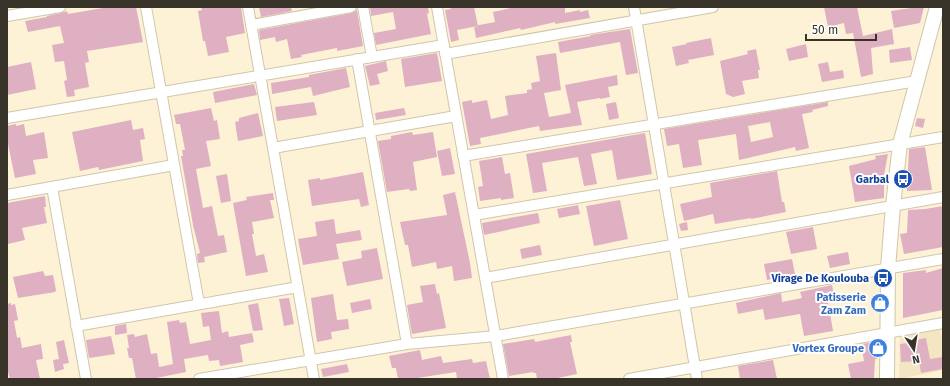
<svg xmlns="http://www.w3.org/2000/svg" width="950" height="386" font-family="'Fira Sans',sans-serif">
<rect width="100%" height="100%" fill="#fdf1d6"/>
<path fill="#f4e5c3" d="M940,329L943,347V370L899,379L900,336Z"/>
<path fill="#dfb0c2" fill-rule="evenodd" d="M109,7H136L143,42L87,51L89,62L85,63L89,87L74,90L75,96L67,97L64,81L67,80L64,61L55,62L52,45L64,43L60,26L28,32L25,21L47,17V16L61,13L67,11L68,14Z
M201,7H241L245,33L226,37L229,52L208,56L205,41H203L198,11L202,10Z
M259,7H291L292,11L261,17Z
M370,7H428L429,13L427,14L431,34L376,45L374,33L396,29L393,12L371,16Z
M450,7H474L478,26L457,30L459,40L451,42L445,10L451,9Z
M515,7H565V13L580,10V12L588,10L590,18L555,24V22L521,30L520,28L476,38L474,26L495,22L493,12Z
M824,7H857L863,36L892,29L894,44L871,48L873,74L861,77L853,33L846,34L844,23L828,27Z
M918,7H924L920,23L894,28L891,11Z
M357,10L363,46L337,51V48L301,55L302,57L291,59L287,39L276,42L275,37L260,40L259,30L352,13Z
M630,29L638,73L626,75L620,42L560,53L558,42L591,36L590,35Z
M711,38L714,55L688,60L689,63L676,66L672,47L687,44L686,43Z
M806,44L808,57L789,61L786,49Z
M910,47L912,60L890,63L889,50Z
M756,49L760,70H758L759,78L742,81L745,94L733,97L726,94L720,61L748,54L747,51Z
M437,53L442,81L405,87L401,59Z
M556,53L561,90L544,93L549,117L571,113L565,85L617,75L618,85L608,87L610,97L600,99V98L577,102L582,125L540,131L539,126L480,138L481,144L470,146L462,102L472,100V103L487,100L491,119L508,115L505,96L527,93V90L532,89L531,83L540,81L536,56Z
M386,61L388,71L377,74L380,84L370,86L365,66Z
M31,62L36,89L7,95V67Z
M828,62L830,72L843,70L844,78L822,82L818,64Z
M346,68L350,87L313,96L311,87L272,94L271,83L309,77V75Z
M254,84L257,95L215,103L213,92Z
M314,102L317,115L277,121L275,107Z
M616,102L619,118L609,120L606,104Z
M828,102V106L812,110L813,112L802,114L809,148L796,151L795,147L739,160L736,134L699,140H698L702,165L683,168L679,144L667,146L664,129ZM770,122L773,137L751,142L748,126Z
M211,108L214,121L217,120L220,139L206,141L211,166L196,169L203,208L212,206L218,236L224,235L227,252L204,257L205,262L198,263L197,254L200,253L193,225L181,156H183L182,150H185L180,124H176L174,115Z
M404,108L406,115L376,120L375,113Z
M258,113L263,136L238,141L235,122L239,121V118Z
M917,118L925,119L923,128L915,126Z
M131,120L133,130L143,128L145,139L140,140L143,161L99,170L98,167L80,171L72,132Z
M16,124V126L24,124L26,136L44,132L48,158L33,160L36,174L15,178L7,139V126Z
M412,132L413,135L433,132L437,157L413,162L417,190L410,191L409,189L387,192L378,141L391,139V136Z
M645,133L652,174L617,180L612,150L591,154L597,184L584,186L578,157L542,163L547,191L533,193L526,154Z
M925,147L932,190L907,191L909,149Z
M450,148L455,174L442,176L437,151Z
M888,154L884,175V198L855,202L849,166L876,159L875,156Z
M502,157L505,174L510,173L514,198L501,200V198L480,201L478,187L483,186L479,161Z
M777,171L782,202H784L786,212L751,219V218L715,224L713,214L684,221L680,204L712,197L710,183Z
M363,172L369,205L361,207L359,199L312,206L308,180L320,178V180Z
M227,174L231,201L221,203L216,176Z
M455,192L470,263L472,278L454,281L452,266L437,269L436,262L412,267L408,245H405L400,222L447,215L443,195Z
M273,193L274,200H270L274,218L252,222L254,234H252L256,256L264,254L268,272L246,276L233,203L247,200L246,197Z
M45,196L46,207H44L47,223L22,228L25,240L8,244L7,237V234H8L7,203Z
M620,200L628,239L594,246L586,206Z
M578,205L580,214L559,218L557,209Z
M943,206V247L904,254L900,234L907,233L908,210L925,209Z
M538,213L540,223L484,235L482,223Z
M334,219L336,234L360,230L362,240L336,244L339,259L303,265L298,239L317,236L315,222Z
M687,222L688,230L681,231L679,224Z
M813,227L817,249L791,254L786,232Z
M540,245L542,255L522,259L520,249Z
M377,248L383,279L347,286L342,262L362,258L361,251Z
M848,252L850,264L830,268L827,256Z
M792,259L795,274L767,280L764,264Z
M943,268V310L903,318V273L926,270V273Z
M43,271L45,276L53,275L56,290L55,292L18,298L13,277Z
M435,284L437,294L439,293L446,328L412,334L407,305L423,302L420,286Z
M832,285L835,300L828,302L833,331L804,336L800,314L765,320L763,309L738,314L736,303L781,293L782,302L802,298L800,292Z
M333,294L337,320L348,319L349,329L331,332L332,339L317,342L311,298Z
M289,298L294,324L284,326L279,299Z
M370,299L372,309L352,313L350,303Z
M11,303V305L15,304L18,320L14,321L17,338L20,337L22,348L41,344L43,359L36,360L40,379H10L8,372H7V304Z
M258,303L263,330L253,331L248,305Z
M219,311L222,333L228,331L229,337L252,333L254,342L240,345L243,362L220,366L219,360L209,361L208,355L184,359L186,372L151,379H136L132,358H129L127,348H129L127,335L134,334L135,337L147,334L151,354L157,353L159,367L173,364L167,322L179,320L180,323L186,322L190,344L211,340L209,326L203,327L201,313Z
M126,324L127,333L115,335V326Z
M571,335L572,342H570L577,374L553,379H537L536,373H533V372L509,376L503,344L534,339L535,342Z
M111,336L115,354L89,358L86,340Z
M926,338L930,359L943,357V369L921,373L919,361L901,362L900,344L915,342V340Z
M64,340L69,363L63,364L64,369L55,372L53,360L59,359L56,342Z
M876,342L877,359H875L874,379H851L848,364L864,361L861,344Z
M420,350L422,360L441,356L443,363L472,359L473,363L486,361L490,379H457L456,372L411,379H398L396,368H392L389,356Z
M773,360L777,379H740L738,366Z
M347,364L349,372L323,377L321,369Z"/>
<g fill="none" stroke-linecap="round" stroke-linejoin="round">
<defs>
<path id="street" d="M146,7L199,304
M248,7L314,379
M363,7L372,57
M437,7L503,379
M634,7L697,379
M7,16L60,7
M251,25L351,7
M445,54L713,7
M357,59L407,344
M7,118L444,45
M273,148L456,116
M463,156L917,81
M52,187L86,379
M7,195L174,165
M474,215L943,137
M485,278L943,197
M76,326L298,287
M199,379L407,344L496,336L943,259
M629,379L943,323"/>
<path id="secondary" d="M887,379L888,268L893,206L900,144L937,7"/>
</defs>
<use href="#street" stroke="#d1c6ac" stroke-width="12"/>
<use href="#secondary" stroke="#d1c6ac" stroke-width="16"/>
<use href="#street" stroke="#fff" stroke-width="10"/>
<use href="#secondary" stroke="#fff" stroke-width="14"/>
</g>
<defs>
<symbol id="bus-disc" viewBox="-11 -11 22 22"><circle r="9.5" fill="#1a4fb4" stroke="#fff"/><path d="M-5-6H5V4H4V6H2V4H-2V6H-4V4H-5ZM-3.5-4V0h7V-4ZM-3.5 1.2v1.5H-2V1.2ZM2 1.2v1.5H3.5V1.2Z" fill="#fff"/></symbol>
<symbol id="shop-disc" viewBox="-11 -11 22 22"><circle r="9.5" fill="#3f7fe0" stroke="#fff"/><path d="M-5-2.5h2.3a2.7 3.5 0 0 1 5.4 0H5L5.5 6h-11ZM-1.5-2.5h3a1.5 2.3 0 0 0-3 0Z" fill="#fff"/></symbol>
</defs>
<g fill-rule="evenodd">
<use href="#bus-disc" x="892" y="168" width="22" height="22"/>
<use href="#bus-disc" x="872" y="267" width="22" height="22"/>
<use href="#shop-disc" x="869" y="292" width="22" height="22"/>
<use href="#shop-disc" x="867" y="337" width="22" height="22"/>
</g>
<g text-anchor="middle" stroke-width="4" stroke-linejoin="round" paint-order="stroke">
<g font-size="11" font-weight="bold" fill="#164399" stroke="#fff" text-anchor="end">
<text x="889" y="183">Garbal</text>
<text x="869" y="282">Virage De Koulouba</text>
</g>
<g font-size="11" font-weight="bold" fill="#366cbe" stroke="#fff" text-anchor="end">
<text x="866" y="301">Patisserie<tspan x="866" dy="13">Zam Zam</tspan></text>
<text x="864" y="352">Vortex Groupe</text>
</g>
</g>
<rect width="950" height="386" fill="none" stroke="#373328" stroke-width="16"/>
<g transform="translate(914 350) rotate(168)" stroke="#ffffff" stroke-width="3" paint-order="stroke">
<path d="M0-3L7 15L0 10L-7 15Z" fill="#373328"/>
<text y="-6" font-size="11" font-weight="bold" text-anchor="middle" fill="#373328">N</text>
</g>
<path d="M806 34v6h70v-6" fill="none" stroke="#373328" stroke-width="2"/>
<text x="812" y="34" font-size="12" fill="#373328" stroke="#ffffff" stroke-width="3" paint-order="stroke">50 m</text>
</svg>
